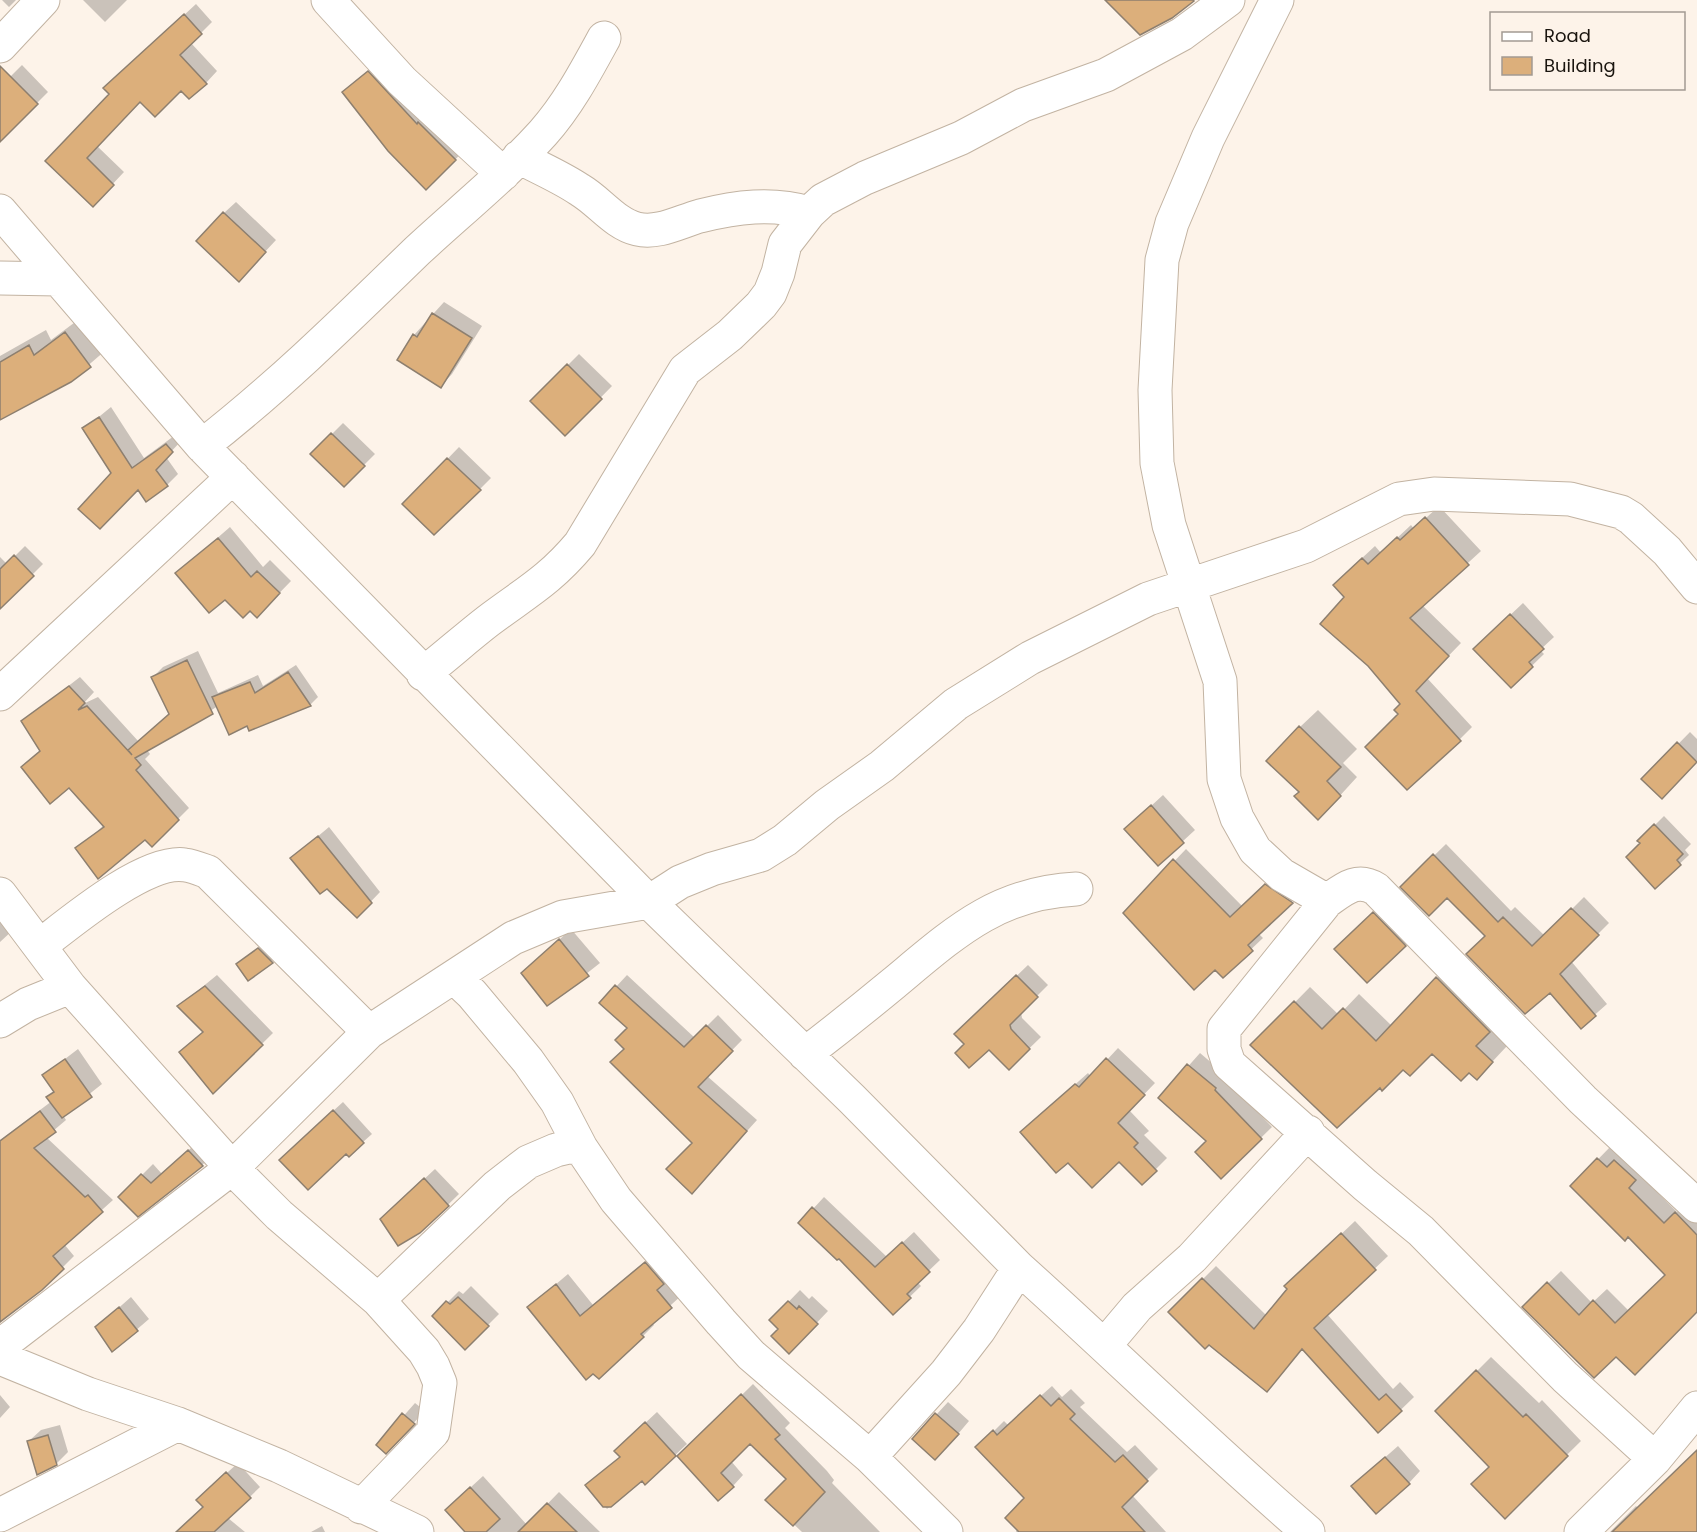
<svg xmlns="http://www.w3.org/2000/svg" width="1697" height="1532" font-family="Poppins,sans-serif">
<rect width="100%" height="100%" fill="#fdf3e9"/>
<path fill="#0003" d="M2,0H16L9,7Z
M83,0H127L105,22Z
M196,4L212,22L191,43L217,71L206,83L140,100L97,146L124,172L93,205L47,161L111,94L117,77Z
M380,61L467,148L426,188L356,81Z
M22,65L48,92L9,131L0,123V87Z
M236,202L276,240L250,268L224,213Z
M444,302L482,326L452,374L441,386L414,335Z
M82,317L106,350L70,381L0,418V356L46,330L51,340Z
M579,354L612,386L565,434L532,401Z
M111,407L144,458L178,433L183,439L166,457L178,474L167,485L138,488L113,473L84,429Z
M343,423L375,454L344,485L312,454Z
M459,447L491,478L480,489L404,504Z
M1439,506L1481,551L1422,605L1461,643L1427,678L1472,727L1460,739L1400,714L1402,704L1346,597L1347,572L1375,546L1381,553L1411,525L1414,529Z
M230,527L263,567L270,560L291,581L257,616L250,609L177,573Z
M25,546L43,564L0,607V557L7,564Z
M1523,603L1554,637L1540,650L1544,654L1511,686L1487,637Z
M198,651L218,693L258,675L263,686L296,665L318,697L310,705L248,724L218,706L147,750L150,754L145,759L189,808L152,845L145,838L83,844L104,825L69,786L23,767L41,750L22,722L80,677L94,692L83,704L98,697L139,742L170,714L153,677L163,667Z
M1318,710L1357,749L1343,763L1357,777L1336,800L1301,792L1300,727Z
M1690,732L1697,739V760L1662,797L1644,779Z
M1163,795L1195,830L1158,864L1138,818Z
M1664,816L1691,844L1685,850L1689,855L1655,887L1639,841Z
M329,827L380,892L357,916L292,858Z
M1446,844L1511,911L1515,907L1545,936L1584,897L1609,923L1571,961L1607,1004L1581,1027L1550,991L1487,936L1447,896L1402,887Z
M1186,849L1242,906L1277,874L1303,891L1258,933L1263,938L1223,976L1215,968L1125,913Z
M1385,902L1416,934L1405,945L1347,938Z
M0,914L13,930L0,942Z
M571,929L600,963L548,1004L535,962Z
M270,938L283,951L248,979L238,964Z
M1452,962L1504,1015L1491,1030L1507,1046L1492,1062L1469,1071L1432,1052L1403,1068L1337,1126L1253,1045L1310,987L1339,1015L1359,994L1392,1026Z
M1028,965L1048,985L1021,1012L1022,1018L1041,1037L1009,1068L989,1048L966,1044L956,1034Z
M217,975L273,1033L213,1092L181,1052L204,1031L179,1006Z
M627,975L695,1038L718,1015L742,1040L707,1076L757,1120L702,1181L695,1143L626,1049L629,1028L601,1003Z
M1118,1048L1155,1083L1129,1110L1149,1131L1144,1135L1167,1158L1142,1183L1119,1160L1034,1121L1088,1073L1091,1077Z
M78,1049L102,1084L63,1115L66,1120L46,1137L113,1200L64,1244L74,1256L41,1289L0,1321V1140L52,1101L48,1097L55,1091L44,1075Z
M1200,1053L1227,1076L1225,1078L1272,1127L1221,1177L1208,1141L1160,1098Z
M343,1102L372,1134L363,1142L346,1152L289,1151Z
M200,1140L213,1155L202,1165L120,1197L153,1164L162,1174Z
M1611,1146L1677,1212L1689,1200L1697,1209V1310L1635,1373L1616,1354L1524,1307L1561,1271L1592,1303L1607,1289L1629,1311L1667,1275L1628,1235L1572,1186Z
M435,1169L459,1194L420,1232L392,1209Z
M824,1197L887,1257L914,1232L940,1260L917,1282L921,1286L893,1313L839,1256L800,1223Z
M1355,1221L1388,1256L1327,1314L1393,1389L1400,1382L1414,1397L1379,1431L1303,1348L1267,1390L1170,1312L1216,1266L1267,1316L1299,1274Z
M657,1252L682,1295L652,1322L654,1325L643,1336L529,1307L568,1274L593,1305Z
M471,1286L499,1314L465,1348L434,1316L459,1291L463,1294Z
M800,1290L809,1299L812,1296L828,1311L789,1352L780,1329L771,1320Z
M131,1297L149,1319L113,1350L97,1327Z
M1491,1357L1539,1403L1542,1400L1581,1441L1505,1516L1491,1467L1437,1411Z
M753,1384L790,1423L785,1428L827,1471L834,1480L832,1483L880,1532H802L768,1500L788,1479L751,1442L731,1461L743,1475L733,1486L680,1456Z
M1052,1386L1062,1397L1071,1389L1085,1403L1080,1407L1127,1452L1135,1445L1158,1469L1132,1495L1166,1532H1016L1026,1498L978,1447L1004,1421L1008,1425Z
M0,1395L10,1407L0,1418Z
M948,1402L969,1421L947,1447L914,1439Z
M415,1403L425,1411L386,1452L378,1445Z
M657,1412L687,1444L646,1482L642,1479L607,1509L587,1485L621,1456L628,1439Z
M60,1425L68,1452L56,1464L29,1441L41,1430Z
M1398,1446L1420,1471L1409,1483L1365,1475Z
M1697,1452V1532H1610L1636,1506L1638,1508Z
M238,1463L260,1487L228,1518L245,1532H177L205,1507L209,1489Z
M483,1476L527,1525L559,1492L600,1532H467L458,1499Z
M322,1526L325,1532H311Z"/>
<path fill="#dcaf7b" stroke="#8d7f6f" stroke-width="1.5" d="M1105,0H1193L1194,1L1172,18L1140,35Z
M184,14L202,34L180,55L207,84L189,99L181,91L155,117L140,102L87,158L114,185L93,207L45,161L109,94L103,88Z
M0,66L38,104L0,142Z
M368,71L417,124L418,122L456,160L426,190L388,151L342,92Z
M223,212L266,252L239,282L196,241Z
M432,313L472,338L441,388L397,360L413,334L417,337Z
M65,332L91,367L71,382L0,420V362L29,345L34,355Z
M567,364L602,399L565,436L530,401Z
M99,417L132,468L166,444L173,452L156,470L168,486L146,502L138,490L100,529L78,509L111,473L82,428Z
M331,433L365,466L344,487L310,454Z
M447,458L481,490L434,535L402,504Z
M1425,517L1469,565L1410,618L1449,656L1416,691L1461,741L1407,790L1365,747L1398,714L1394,710L1400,704L1368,666L1320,624L1344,597L1333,585L1362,558L1368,564L1397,537L1400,540Z
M218,538L251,577L257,571L280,593L257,618L250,611L243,618L225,600L209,613L175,573Z
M14,555L34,576L0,609V569Z
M1510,614L1544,649L1529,662L1533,667L1511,688L1473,649Z
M187,660L213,714L135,758L141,765L136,770L179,820L152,847L145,840L98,879L75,848L104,827L69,788L50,804L21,767L40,751L21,721L69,686L85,703L78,710L87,706L132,755L128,750L169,714L151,677Z
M288,672L311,706L249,731L247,726L229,735L212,697L250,682L255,693Z
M1299,726L1341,767L1327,781L1341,796L1318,820L1294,796L1299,792L1266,761Z
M1677,742L1697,762L1662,799L1641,779Z
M1151,805L1184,843L1158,866L1124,829Z
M1654,824L1683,854L1677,860L1681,865L1655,889L1626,857L1640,843L1637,841Z
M318,836L372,903L357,918L327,889L320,894L290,858Z
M1433,854L1498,922L1503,917L1532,946L1571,908L1599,935L1560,974L1596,1016L1581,1029L1550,993L1525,1014L1466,954L1485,936L1447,898L1429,916L1400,887Z
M1173,859L1230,917L1265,884L1293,903L1248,945L1253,951L1223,978L1215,970L1194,990L1123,913Z
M1373,912L1406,946L1367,983L1334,949Z
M559,939L589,976L547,1006L521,973Z
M258,948L273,963L248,981L236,964Z
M1016,975L1038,997L1010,1025L1011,1029L1030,1049L1009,1070L989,1050L969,1068L955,1053L964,1044L954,1034Z
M1436,977L1490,1032L1476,1046L1493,1062L1477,1080L1469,1073L1461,1081L1432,1054L1410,1076L1403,1070L1382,1091L1380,1088L1337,1128L1250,1045L1294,1001L1322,1029L1343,1008L1376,1041Z
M615,985L684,1047L706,1025L733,1051L698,1087L747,1131L692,1194L666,1169L692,1143L610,1062L624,1049L615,1040L627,1028L599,1003Z
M205,986L263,1045L213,1094L179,1052L203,1032L177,1006Z
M1106,1058L1145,1095L1118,1123L1138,1143L1134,1147L1157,1171L1142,1185L1119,1162L1092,1188L1068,1163L1056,1173L1020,1132L1075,1084L1079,1087Z
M65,1059L92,1097L62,1118L46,1097L54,1092L42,1075Z
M1187,1064L1216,1088L1215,1090L1262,1139L1221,1179L1195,1152L1206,1141L1158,1098Z
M333,1110L364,1143L349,1157L346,1154L308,1190L279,1160Z
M40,1111L56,1132L34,1148L85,1197L88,1195L103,1212L53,1256L64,1269L42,1290L0,1322V1141Z
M188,1150L203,1166L138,1217L118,1197L141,1174L151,1183Z
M1597,1158L1607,1167L1614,1160L1636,1180L1629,1188L1664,1223L1675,1212L1697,1235V1312L1635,1375L1616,1357L1594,1378L1522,1307L1547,1282L1579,1315L1593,1300L1615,1323L1665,1275L1628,1237L1625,1241L1570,1186Z
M424,1178L449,1206L420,1233L398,1246L380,1219Z
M812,1207L875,1267L902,1242L930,1272L907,1294L911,1298L893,1315L839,1259L837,1260L798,1223Z
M1341,1233L1376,1270L1314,1328L1379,1400L1386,1394L1402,1411L1378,1433L1302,1349L1267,1392L1209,1345L1205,1349L1168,1312L1202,1278L1254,1329L1287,1289L1284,1286Z
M645,1262L664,1284L657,1290L672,1308L641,1334L644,1337L599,1379L593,1374L586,1380L527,1307L556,1284L580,1316Z
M458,1297L489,1326L465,1350L432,1316L446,1301L450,1304Z
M788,1301L797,1309L799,1306L818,1324L789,1354L771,1336L778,1329L769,1320Z
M119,1307L138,1331L112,1352L95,1327Z
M1476,1370L1523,1417L1526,1414L1568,1456L1505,1519L1471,1484L1489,1467L1435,1411Z
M741,1394L780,1435L775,1439L825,1492L793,1526L765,1500L786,1479L750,1444L721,1473L734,1487L718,1501L677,1456Z
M1040,1395L1051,1406L1059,1398L1075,1414L1070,1419L1115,1462L1123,1455L1148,1481L1122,1507L1145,1532H1019L1005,1518L1024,1498L975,1447L993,1430L997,1435Z
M402,1413L415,1424L386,1454L376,1445Z
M935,1413L959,1434L935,1460L912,1439Z
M645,1422L676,1456L645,1485L642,1481L611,1507H603L585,1485L620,1457L614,1451Z
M48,1435L57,1465L37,1475L27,1441Z
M1697,1450V1532H1612Z
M1385,1457L1410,1484L1376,1514L1351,1486Z
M226,1472L251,1498L214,1532H176L203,1507L196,1500Z
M470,1487L500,1519L486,1532H465L445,1510Z
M547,1503L577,1532H518Z"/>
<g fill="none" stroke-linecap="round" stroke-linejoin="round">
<defs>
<path id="minor" d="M328,0L402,81L503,174
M1277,0L1208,138L1172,223L1162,260L1155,390L1157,463L1169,525L1220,681L1224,779L1237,818L1255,850L1282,875L1327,901C1344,889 1357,877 1376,889L1583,1100L1697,1206
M0,46L43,0
M519,157C539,168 561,177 580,190C599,201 615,224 637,229C658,234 679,222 700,216C736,207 772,202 809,213
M0,211L202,446L649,902L852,1099L1019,1268C1116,1355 1209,1447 1308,1532
M0,278L58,279
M202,446C279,386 347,319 417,251C459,212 504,176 543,133C568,105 586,71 604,38
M423,674C445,657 466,638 488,621C525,593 549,581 580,544L685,370L730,335L761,305L770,293L778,273L785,244L809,213L823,200L865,178L961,138L1023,105L1106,75L1182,34L1228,0
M0,694L233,477
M0,894L70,987L232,1168L279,1215L378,1300L424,1351L433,1366L440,1383L433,1432L361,1507
M1327,901L1224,1029V1049L1229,1064L1365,1185L1421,1231L1565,1377L1655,1459
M41,945C72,921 146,859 185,865C193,866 200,869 208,872L369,1032
M454,977L472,994L528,1061L557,1102L581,1148L616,1200L721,1322L751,1355L870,1457L946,1532
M0,1021L28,1004L70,987
M805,1054C835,1031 865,1007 894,983C953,934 996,893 1076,889
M378,1300L497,1186L528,1162L556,1150L569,1147L581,1148
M1105,1345L1137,1307L1192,1258L1308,1132
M0,1346L232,1168L369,1032L513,938L563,917L649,902L680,882L712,869L761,855L785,840L827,805L882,766L956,704L1030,658L1148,599L1306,546L1399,499L1434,494L1570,499L1621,512L1631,518L1667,551L1697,587
M0,1358L88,1394L178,1424L279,1466L417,1532
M870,1457L946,1373L979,1330L1019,1268
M0,1515L178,1424
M1581,1532L1655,1459L1697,1408"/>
</defs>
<use href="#minor" stroke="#c2b3a2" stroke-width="35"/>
<use href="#minor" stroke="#fff" stroke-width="33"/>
</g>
<rect x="1490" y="12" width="195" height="78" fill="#fdf3e9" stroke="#a29a92" stroke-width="1.5"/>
<rect x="1502" y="32" width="30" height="9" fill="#ffffff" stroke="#a29a92" stroke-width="1.5"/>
<text x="1544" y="42" font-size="18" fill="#1a150f">Road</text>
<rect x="1502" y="57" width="30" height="18" fill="#dcaf7b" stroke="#a29a92" stroke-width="1.5"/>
<text x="1544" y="72" font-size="18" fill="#1a150f">Building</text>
</svg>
